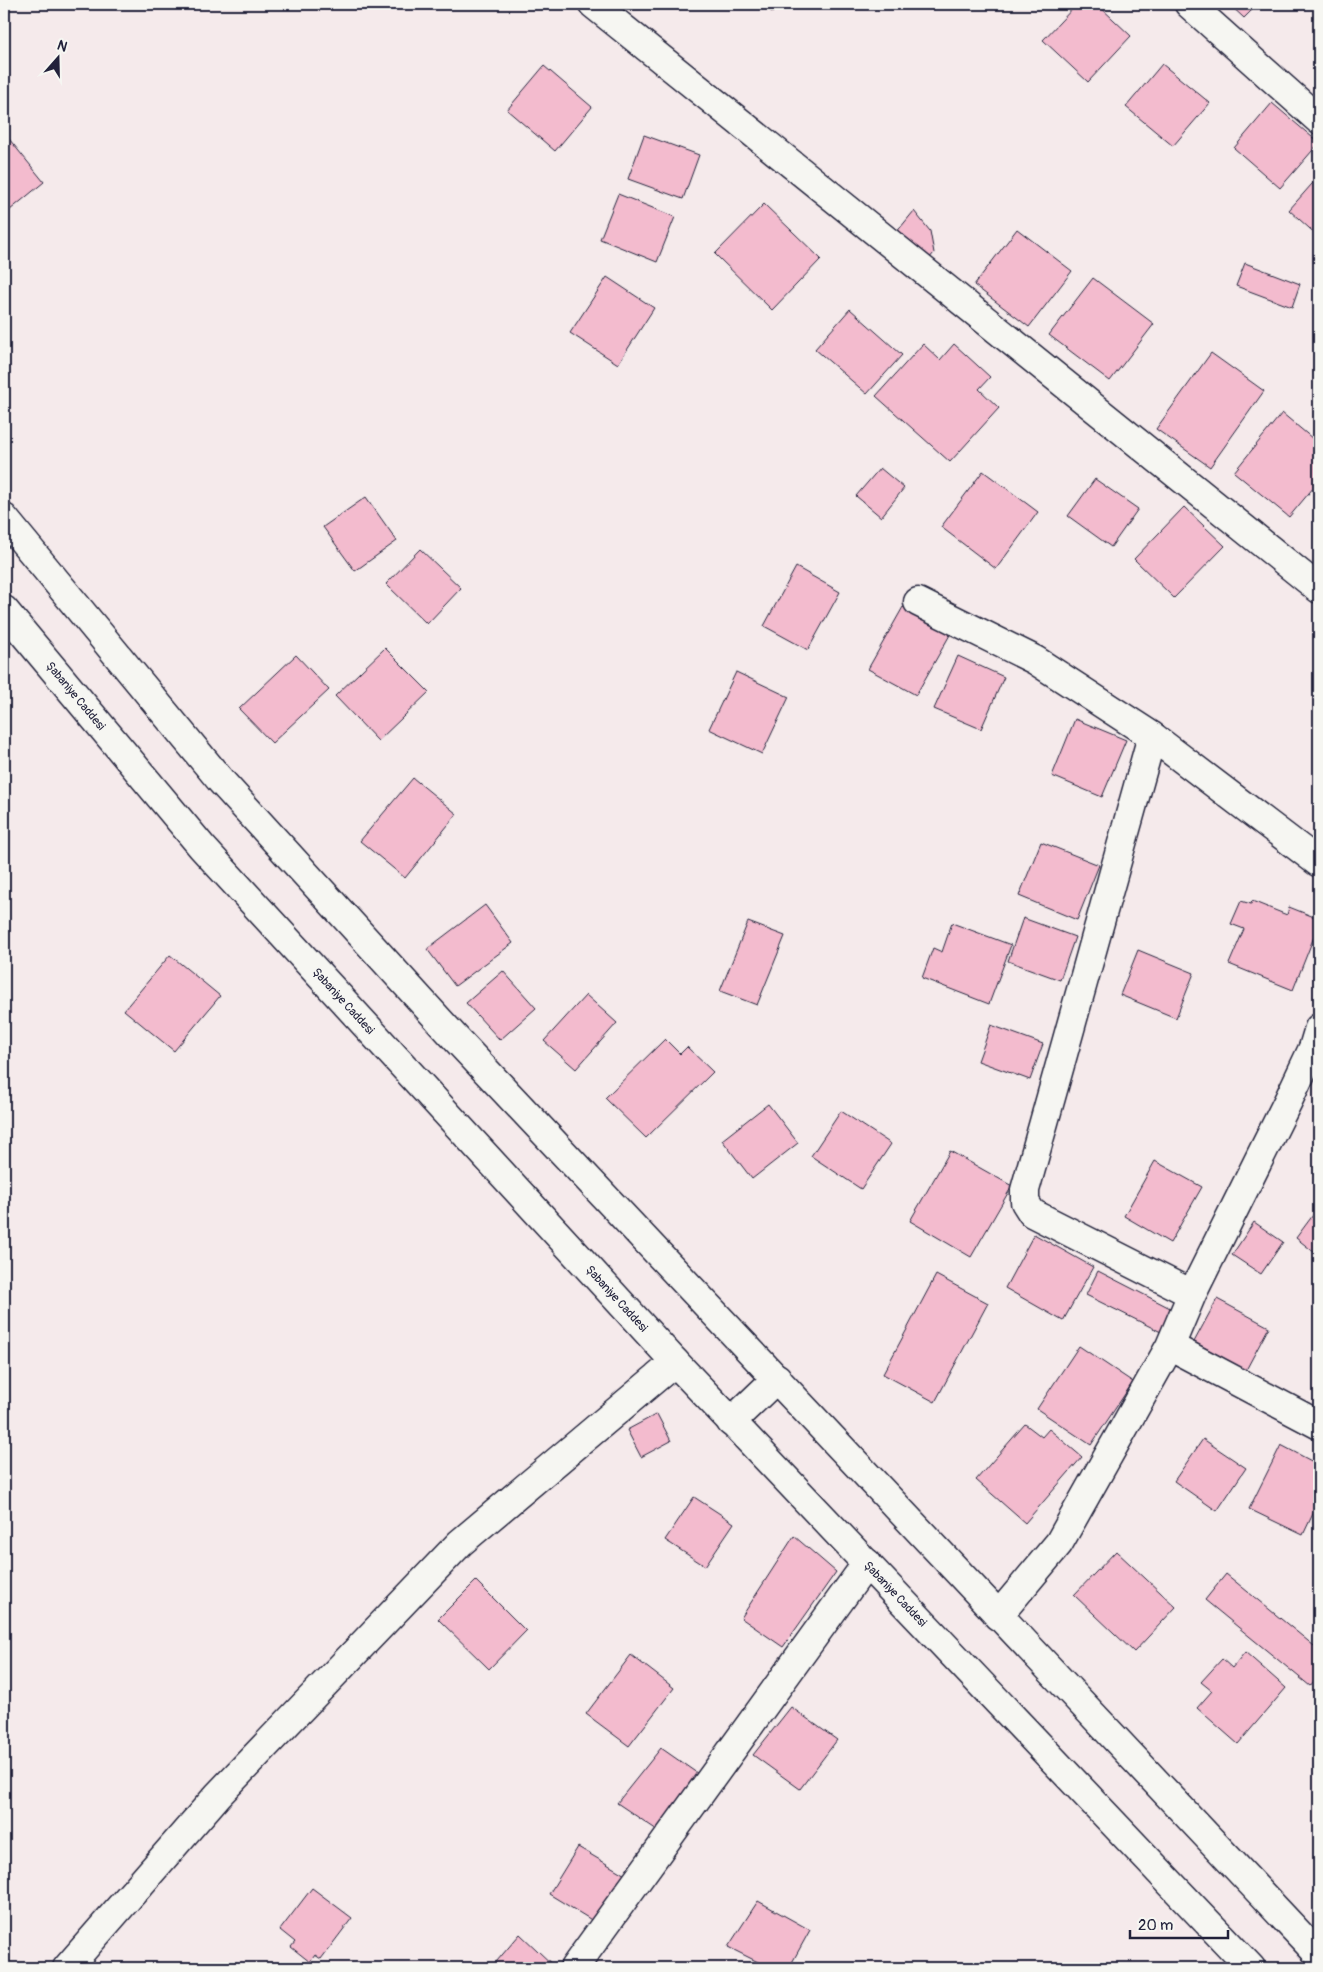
<svg xmlns="http://www.w3.org/2000/svg" width="1323" height="1972" font-family="Pangolin,sans-serif">
<rect width="100%" height="100%" fill="#f5eaeb"/>
<filter id="ink" filterUnits="userSpaceOnUse"><feTurbulence type="fractalNoise" baseFrequency=".02" numOctaves="2"/><feDisplacementMap in="SourceGraphic" scale="10" xChannelSelector="R" yChannelSelector="G"/><feConvolveMatrix kernelMatrix="1 2 1 2 8 2 1 2 1" color-interpolation-filters="sRGB"/></filter>
<g filter="url(#ink)">
<path fill="#f3bbce" stroke="#22223b" d="M763,4H781L773,13Z
M1077,4H1097L1131,36L1088,82L1043,40Z
M1229,4H1258L1244,18Z
M1162,64L1210,103L1173,146L1126,107Z
M544,66L592,107L555,151L507,110Z
M1272,103L1319,143L1280,188L1234,148Z
M5,134L44,182L4,215V135Z
M644,135L699,155L683,199L628,179Z
M1319,176V237L1289,210Z
M618,194L675,217L657,262L600,239Z
M764,204L821,259L772,310L715,254Z
M914,211L930,231L934,253L916,274L886,245Z
M1017,229L1072,271L1029,327L974,285Z
M1245,263L1300,284L1292,307L1236,286Z
M607,277L654,308L618,364L570,333Z
M1093,278L1154,324L1110,381L1049,335Z
M850,309L902,355L867,394L815,349Z
M923,344L940,360L954,344L990,377L979,389L999,408L950,462L876,396Z
M1211,353L1264,391L1210,467L1156,429Z
M1282,413L1319,444V481L1289,517L1234,472Z
M880,468L904,488L881,517L856,496Z
M983,471L1038,512L996,569L941,527Z
M1095,479L1138,509L1111,547L1068,516Z
M366,497L397,541L355,571L323,527Z
M1184,507L1225,546L1174,598L1134,559Z
M420,549L461,588L427,624L386,584Z
M796,567L840,592L808,650L764,626Z
M903,607L951,633L916,695L868,669Z
M385,648L429,692L378,741L335,696Z
M296,655L329,690L272,743L239,709Z
M958,656L1004,677L981,729L934,709Z
M736,672L789,697L762,754L709,729Z
M1075,719L1126,740L1102,797L1052,776Z
M413,778L457,814L405,878L360,841Z
M1041,842L1099,865L1077,920L1019,896Z
M1241,901L1251,904L1252,901L1287,915L1289,907L1319,919V924L1293,990L1229,964L1244,929L1231,924Z
M485,905L513,943L455,986L427,949Z
M1023,918L1075,937L1060,980L1008,961Z
M748,922L785,936L757,1005L720,991Z
M952,923L1011,945L989,1004L922,978L933,948L942,952Z
M1138,950L1194,973L1176,1018L1120,995Z
M170,955L220,996L174,1051L124,1010Z
M503,971L536,1008L500,1040L466,1003Z
M586,995L617,1023L576,1069L544,1041Z
M991,1025L1043,1044L1030,1080L978,1061Z
M665,1039L680,1054L687,1047L713,1072L646,1138L605,1098Z
M768,1104L798,1143L752,1179L722,1140Z
M841,1111L891,1144L861,1189L811,1156Z
M950,1151L1012,1186L971,1257L910,1221Z
M1155,1161L1202,1187L1170,1243L1124,1216Z
M1319,1207V1256L1296,1238Z
M1254,1222L1283,1242L1261,1274L1232,1255Z
M1034,1234L1093,1267L1063,1321L1005,1288Z
M1098,1271L1172,1309L1161,1332L1086,1295Z
M936,1275L988,1303L935,1402L883,1374Z
M1217,1299L1269,1327L1246,1370L1194,1342Z
M1079,1346L1133,1382L1091,1445L1037,1409Z
M657,1414L671,1441L641,1457L627,1430Z
M1025,1424L1042,1437L1049,1429L1082,1457L1025,1523L976,1480Z
M1203,1439L1246,1468L1217,1511L1174,1481Z
M1281,1445L1319,1465V1501L1303,1535L1249,1509Z
M694,1497L734,1523L705,1566L665,1540Z
M794,1536L836,1572L783,1647L741,1618Z
M1116,1551L1176,1607L1134,1652L1074,1595Z
M1226,1574L1319,1650V1675L1310,1686L1205,1600Z
M476,1581L526,1631L489,1669L438,1619Z
M1245,1652L1286,1688L1238,1744L1197,1708L1212,1691L1201,1682L1222,1659L1232,1668Z
M631,1655L674,1688L629,1746L586,1714Z
M791,1707L837,1740L800,1789L753,1755Z
M661,1748L704,1778L666,1836L617,1803Z
M578,1847L627,1876L598,1924L549,1894Z
M312,1888L352,1918L321,1959L315,1955L310,1962L291,1947L295,1942L280,1930Z
M758,1901L810,1930L789,1968H770L728,1947Z
M520,1934L556,1968H491Z"/>
<g fill="none" stroke-linecap="round" stroke-linejoin="round">
<defs>
<path id="minor" d="M593,4L1319,589
M1189,4L1319,120
M918,602L1035,660L1152,736L1319,863
M1152,736L1025,1190V1202L1032,1213L1192,1294
M1170,1346L1319,1425
M998,1616L1059,1543L1170,1346L1192,1294L1288,1101L1313,1048L1319,1028
M67,1968L218,1795L460,1543L675,1362
M574,1968L867,1563"/>
<g id="highway">
<path d="M4,518L221,781L458,1041L1319,1955"/>
<path id="s1" d="M4,610L202,847L675,1362L1251,1968"/>
<path d="M731,1422L777,1378"/>
</g>
</defs>
<use href="#minor" stroke="#22223b" stroke-width="31"/>
<use href="#highway" stroke="#22223b" stroke-width="31"/>
<use href="#minor" stroke="#f6f6f2" stroke-width="28"/>
<use href="#highway" stroke="#f6f6f2" stroke-width="28"/>
</g>
</g>
<g text-anchor="middle" stroke-width="4" stroke-linejoin="round" paint-order="stroke">
<g font-size="12" fill="#22223b" stroke="#f6f6f2">
<text dy="4" stroke="none"><textPath href="#s1" startOffset="112">Şabaniye Caddesi</textPath></text>
<text dy="4" stroke="none"><textPath href="#s1" startOffset="518">Şabaniye Caddesi</textPath></text>
<text dy="4" stroke="none"><textPath href="#s1" startOffset="922">Şabaniye Caddesi</textPath></text>
<text dy="4" stroke="none"><textPath href="#s1" startOffset="1328">Şabaniye Caddesi</textPath></text>
</g>
</g>
<rect width="1323" height="1972" fill="none" stroke="#f6f6f2" stroke-width="20"/>
<rect x="10" y="10" width="1303" height="1952" fill="none" stroke="#22223b" stroke-width="2" filter="url(#ink)"/>
<g transform="translate(58 58) rotate(20)" stroke="#f6f6f2" stroke-width="4" paint-order="stroke">
<path d="M0-4L9 19L0 12L-9 19Z" fill="#22223b"/>
<text y="-8" font-size="14" font-weight="bold" text-anchor="middle" fill="#22223b">N</text>
</g>
<path d="M1130 1930v8h98v-8" fill="none" stroke="#22223b" stroke-width="2.5"/>
<text x="1138" y="1930" font-size="15" fill="#22223b" stroke="#f6f6f2" stroke-width="4" paint-order="stroke">20 m</text>
</svg>
